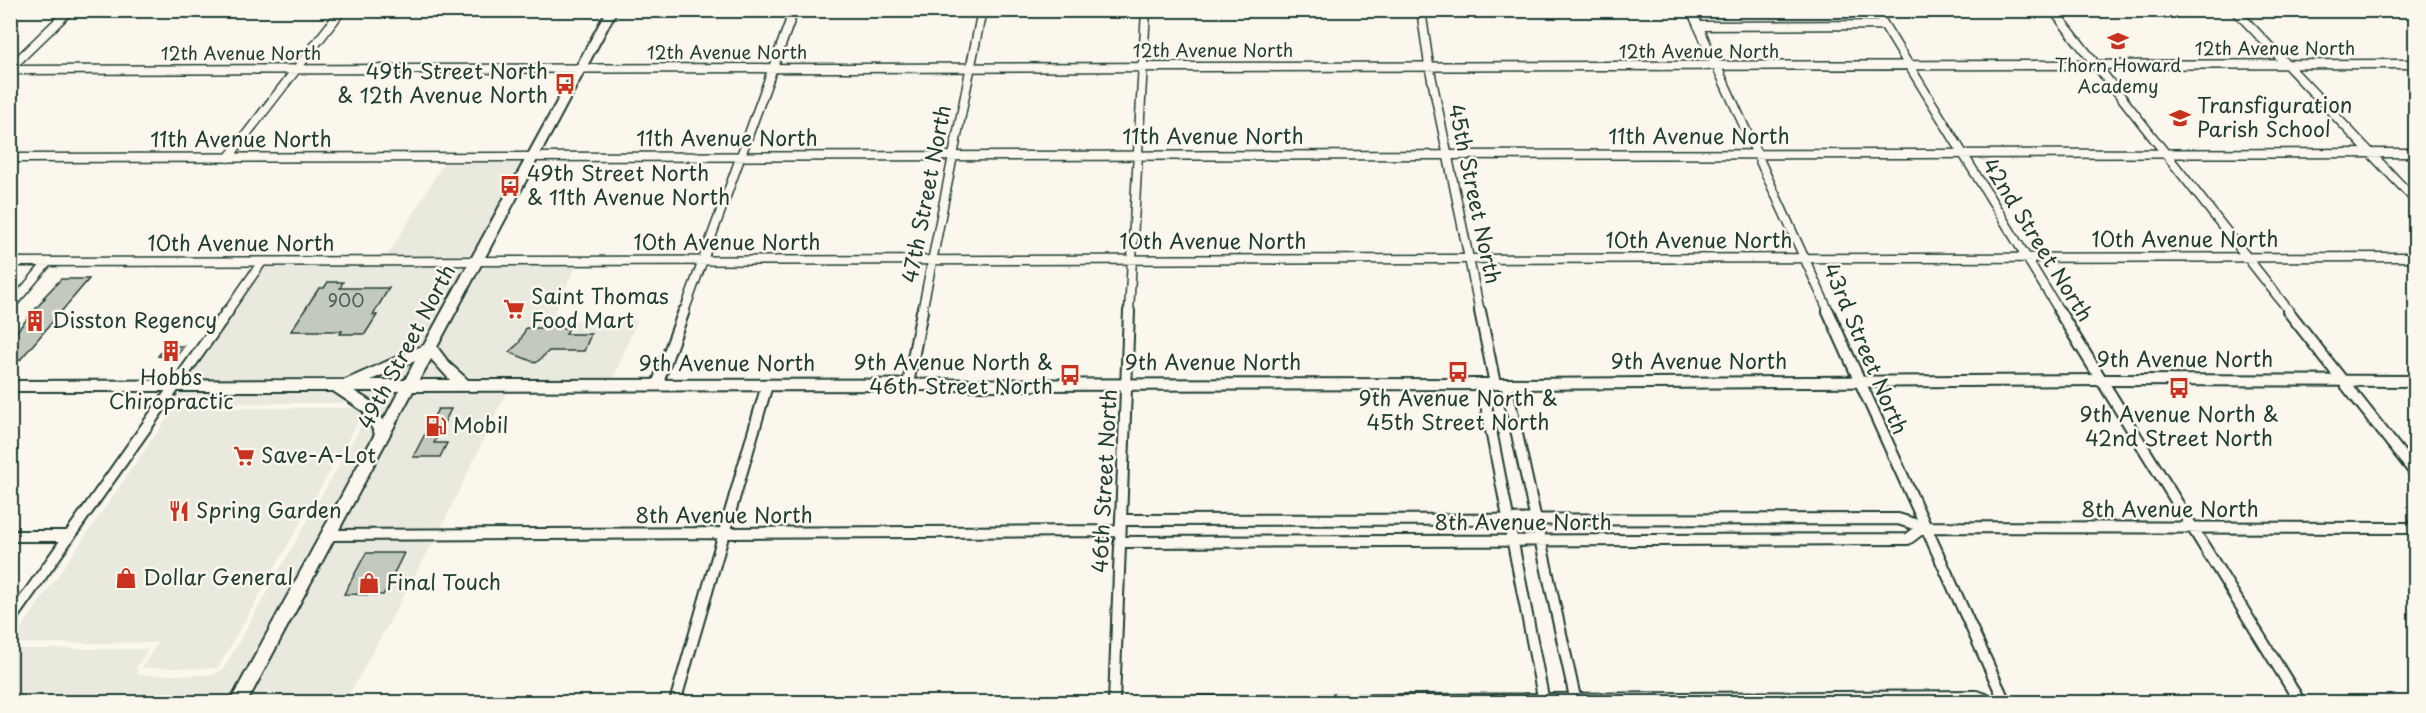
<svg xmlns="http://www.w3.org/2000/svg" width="2426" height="713" font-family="'Playpen Sans',sans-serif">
<rect width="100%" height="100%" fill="#fbf7ec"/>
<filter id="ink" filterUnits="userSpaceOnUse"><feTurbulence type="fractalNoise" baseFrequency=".0167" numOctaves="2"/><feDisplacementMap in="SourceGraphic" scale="12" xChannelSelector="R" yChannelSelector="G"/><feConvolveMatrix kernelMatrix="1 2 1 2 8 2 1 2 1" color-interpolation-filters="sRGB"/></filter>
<g filter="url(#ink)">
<path fill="#eae9de" d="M526,160L473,257H387L443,164Z
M265,266H468L406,381L185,382Z
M480,266H576L551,320H637L613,380L418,381Z
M400,391L231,702H11V649H148L136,668L139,675H214L224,668L371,408L368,403H177L169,408L11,634V630L55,565L178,392Z
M413,391H507L441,528L339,529Z
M174,408H366L218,668H142L157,643H11Z
M332,541H434L345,702H246Z"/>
<path fill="#c4c9be" stroke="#1f3d34" stroke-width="1.5" d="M61,279H89L20,360H10V339L45,298H43Z
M328,282H343L340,288H389L373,315H377L365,334H340L342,331H291L319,288H324Z
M526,328H569L566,334H591L584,351H549L536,363L509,352L519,343Z
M166,346H184L176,357L158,356Z
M438,409H451L434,443H447L440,457H413Z
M366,553H404L383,595L344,594Z"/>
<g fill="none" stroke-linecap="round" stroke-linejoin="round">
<defs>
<path id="street-far1" d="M1421,10L1429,65L1480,312
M1691,10L1829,312
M1875,10L2060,312
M2053,10L2290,312
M2235,10L2416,201
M1698,26L1884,25
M10,68L70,10
M10,70L2416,64
M10,158L2416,153
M228,158L342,10
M10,262L2416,257
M10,307L48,262
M227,312L262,262
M684,312L794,10
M922,312L982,10
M1129,312L1146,10"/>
<path id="street" d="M1480,311L1495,384
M1828,311L2005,702
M2059,311L2300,702
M2288,311L2416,474
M908,384L922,311
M1482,384L1544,702
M1506,384L1576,702
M657,385L684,311
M1121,520L1898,519L1924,527L2416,528
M329,535L1120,531
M10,536H68
M1119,542L1908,539L1924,527
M10,620L228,311
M675,702L767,385
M1114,702L1129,311
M1139,702L1976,696L1993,702"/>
<path id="secondary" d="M607,10H617L437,347L449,363L468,380L1506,379L2103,375L2416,376V386L2103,385L1506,389L413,391L247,702H230L375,434L363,411L333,391H10V381L345,380L424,345ZM431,359L450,380H419ZM415,361L405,380H371ZM354,391H399L383,421L373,403Z"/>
</defs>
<use href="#street-far1" stroke="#1f3d34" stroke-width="11"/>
<use href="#street" stroke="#1f3d34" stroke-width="14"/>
<use href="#secondary" stroke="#1f3d34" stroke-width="4"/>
<use href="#street-far1" stroke="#fbf7ec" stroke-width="8"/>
<use href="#street" stroke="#fbf7ec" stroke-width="10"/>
<use href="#secondary" fill="#fbf7ec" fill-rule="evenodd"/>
</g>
</g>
<defs>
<symbol id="school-bare" viewBox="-9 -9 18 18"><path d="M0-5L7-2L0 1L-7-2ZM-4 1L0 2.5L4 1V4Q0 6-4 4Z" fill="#c8321e" stroke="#fbf7ec" stroke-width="2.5" paint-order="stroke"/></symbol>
<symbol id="bus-bare" viewBox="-9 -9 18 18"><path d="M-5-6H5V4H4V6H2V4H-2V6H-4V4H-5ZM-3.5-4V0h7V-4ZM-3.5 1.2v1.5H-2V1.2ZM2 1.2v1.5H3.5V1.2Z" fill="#c8321e" stroke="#fbf7ec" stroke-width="2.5" paint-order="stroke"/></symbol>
<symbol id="supermarket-bare" viewBox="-9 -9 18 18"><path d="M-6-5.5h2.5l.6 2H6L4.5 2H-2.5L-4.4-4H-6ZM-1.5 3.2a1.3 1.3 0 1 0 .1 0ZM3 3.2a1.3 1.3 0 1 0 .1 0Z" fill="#c8321e" stroke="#fbf7ec" stroke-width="2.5" paint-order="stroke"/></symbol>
<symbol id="building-bare" viewBox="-9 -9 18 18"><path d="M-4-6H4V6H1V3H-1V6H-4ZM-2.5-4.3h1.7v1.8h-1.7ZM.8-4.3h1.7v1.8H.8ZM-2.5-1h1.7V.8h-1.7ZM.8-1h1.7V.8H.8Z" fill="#c8321e" stroke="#fbf7ec" stroke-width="2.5" paint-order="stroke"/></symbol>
<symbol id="fuel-bare" viewBox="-9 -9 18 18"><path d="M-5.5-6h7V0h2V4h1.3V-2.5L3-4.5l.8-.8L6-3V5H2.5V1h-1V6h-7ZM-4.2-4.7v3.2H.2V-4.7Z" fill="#c8321e" stroke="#fbf7ec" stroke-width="2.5" paint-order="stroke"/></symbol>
<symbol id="restaurant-bare" viewBox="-9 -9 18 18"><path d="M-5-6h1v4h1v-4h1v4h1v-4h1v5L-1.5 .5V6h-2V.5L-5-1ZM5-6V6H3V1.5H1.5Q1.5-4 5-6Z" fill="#c8321e" stroke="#fbf7ec" stroke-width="2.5" paint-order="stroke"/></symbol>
<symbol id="shop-bare" viewBox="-9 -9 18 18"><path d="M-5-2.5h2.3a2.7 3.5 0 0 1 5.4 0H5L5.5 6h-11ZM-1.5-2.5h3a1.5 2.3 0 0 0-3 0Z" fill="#c8321e" stroke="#fbf7ec" stroke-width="2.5" paint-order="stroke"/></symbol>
</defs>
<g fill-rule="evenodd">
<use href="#school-bare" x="2103" y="26" width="30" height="30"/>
<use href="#bus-bare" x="550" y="69" width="30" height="30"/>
<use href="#school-bare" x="2165" y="103" width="30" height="30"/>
<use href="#bus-bare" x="495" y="171" width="30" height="30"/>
<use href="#supermarket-bare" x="499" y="294" width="30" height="30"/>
<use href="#building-bare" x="20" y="306" width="30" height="30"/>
<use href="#building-bare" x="156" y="336" width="30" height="30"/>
<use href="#bus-bare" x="1443" y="357" width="30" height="30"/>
<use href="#bus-bare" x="1055" y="360" width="30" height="30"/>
<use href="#bus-bare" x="2164" y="373" width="30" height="30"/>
<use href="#fuel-bare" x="421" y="411" width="30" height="30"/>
<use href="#supermarket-bare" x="229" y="441" width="30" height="30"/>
<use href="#restaurant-bare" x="164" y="496" width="30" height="30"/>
<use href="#shop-bare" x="111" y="563" width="30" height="30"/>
<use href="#shop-bare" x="354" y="568" width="30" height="30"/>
</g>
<g text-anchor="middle" stroke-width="5" stroke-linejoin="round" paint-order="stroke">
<g font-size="18" fill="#1f3d34" stroke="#fbf7ec">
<text x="2275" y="55">12th Avenue North</text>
<text x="1213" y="57">12th Avenue North</text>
<text x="1699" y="58">12th Avenue North</text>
<text x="727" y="59">12th Avenue North</text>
<text x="241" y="60">12th Avenue North</text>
</g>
<g font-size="18" fill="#1f3d34" stroke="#fbf7ec">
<text x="2118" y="72">Thorn Howard<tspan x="2118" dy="21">Academy</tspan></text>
</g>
<g font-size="18" fill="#486056">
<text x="346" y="307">900</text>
</g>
<g font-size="21" fill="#1f3d34" stroke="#fbf7ec" text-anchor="start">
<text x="548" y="79" text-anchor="end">49th Street North<tspan x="548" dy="24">&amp; 12th Avenue North</tspan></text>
<text x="2197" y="113">Transfiguration<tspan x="2197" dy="24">Parish School</tspan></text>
<text x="527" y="181">49th Street North<tspan x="527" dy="24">&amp; 11th Avenue North</tspan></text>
<text x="531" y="304">Saint Thomas<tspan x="531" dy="24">Food Mart</tspan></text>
<text x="52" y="328">Disston Regency</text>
<text x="1053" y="370" text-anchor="end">9th Avenue North &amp;<tspan x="1053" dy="24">46th Street North</tspan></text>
<text x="171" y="385" text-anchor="middle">Hobbs<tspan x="171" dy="24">Chiropractic</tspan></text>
<text x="1458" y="406" text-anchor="middle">9th Avenue North &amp;<tspan x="1458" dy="24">45th Street North</tspan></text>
<text x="2179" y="422" text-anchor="middle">9th Avenue North &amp;<tspan x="2179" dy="24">42nd Street North</tspan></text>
<text x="453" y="433">Mobil</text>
<text x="261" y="463">Save-A-Lot</text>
<text x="196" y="518">Spring Garden</text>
<text x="143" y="585">Dollar General</text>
<text x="386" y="590">Final Touch</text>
</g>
<g font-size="21" fill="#1f3d34" stroke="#fbf7ec">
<text x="1213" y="144">11th Avenue North</text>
<text x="1699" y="144">11th Avenue North</text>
<text x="727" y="146">11th Avenue North</text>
<text x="241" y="147">11th Avenue North</text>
<text transform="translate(927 194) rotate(-79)" y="7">47th Street North</text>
<text transform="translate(1474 194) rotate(78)" y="7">45th Street North</text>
<text transform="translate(2037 240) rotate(58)" y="7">42nd Street North</text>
<text x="2185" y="247">10th Avenue North</text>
<text x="1699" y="248">10th Avenue North</text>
<text x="1213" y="249">10th Avenue North</text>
<text x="727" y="250">10th Avenue North</text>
<text x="241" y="251">10th Avenue North</text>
<text transform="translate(407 347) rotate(-62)" y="7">49th Street North</text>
<text transform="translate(1865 349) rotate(67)" y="7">43rd Street North</text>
<text x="2185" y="367">9th Avenue North</text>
<text x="1699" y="369">9th Avenue North</text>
<text x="1213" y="370">9th Avenue North</text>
<text x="727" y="371">9th Avenue North</text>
<text transform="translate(1105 481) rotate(-87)" y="7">46th Street North</text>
<text x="2170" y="517">8th Avenue North</text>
<text x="724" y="523">8th Avenue North</text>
<text x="1523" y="530">8th Avenue North</text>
</g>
</g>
<rect width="2426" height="713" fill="none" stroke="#fbf7ec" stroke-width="36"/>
<rect x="18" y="18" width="2390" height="677" fill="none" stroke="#1f3d34" stroke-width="2" filter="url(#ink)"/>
</svg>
